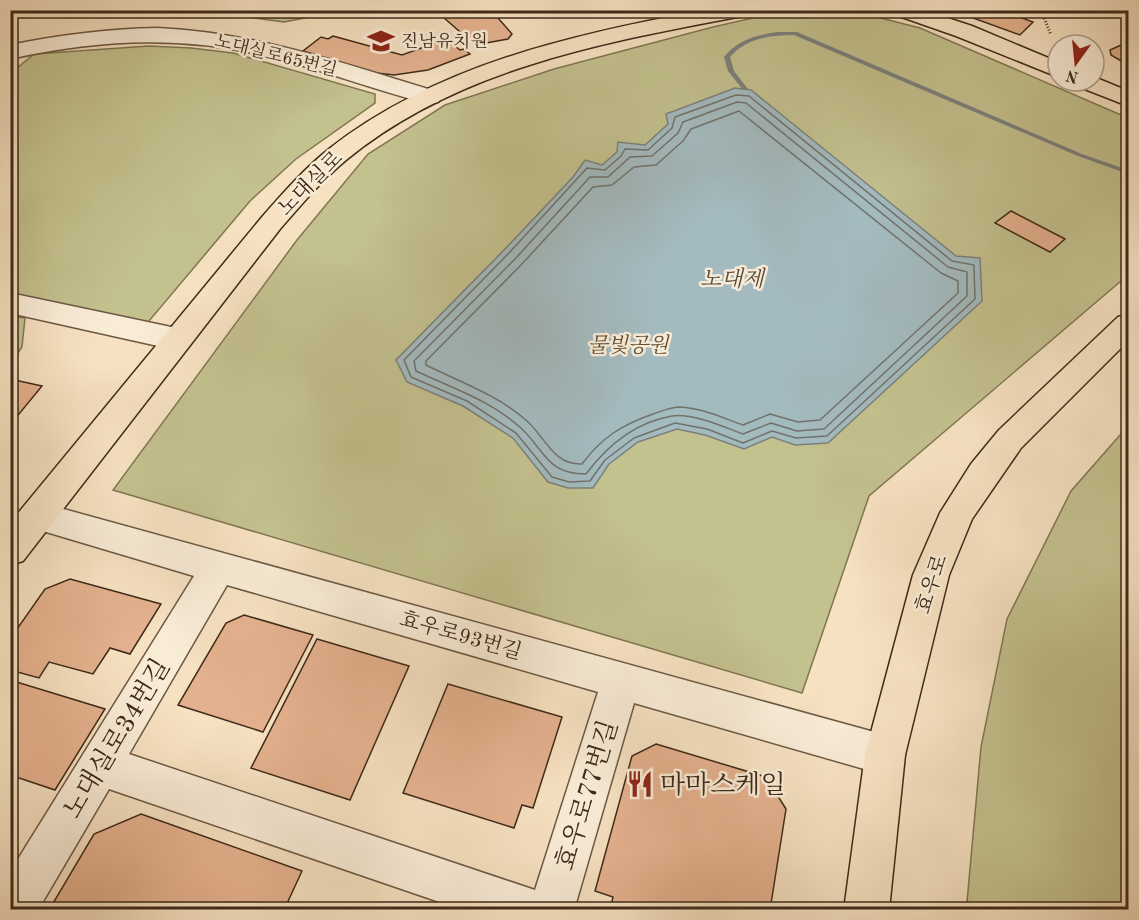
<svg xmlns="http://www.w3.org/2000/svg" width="1139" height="920" font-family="'Old Standard TT','Noto Serif KR',serif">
<rect width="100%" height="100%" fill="#f6e1c1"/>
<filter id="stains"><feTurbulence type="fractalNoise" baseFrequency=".00333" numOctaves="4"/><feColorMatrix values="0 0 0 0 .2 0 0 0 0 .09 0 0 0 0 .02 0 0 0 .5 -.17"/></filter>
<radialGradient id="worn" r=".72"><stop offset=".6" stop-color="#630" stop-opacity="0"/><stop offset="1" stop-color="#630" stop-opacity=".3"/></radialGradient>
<path fill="#c3c18e" stroke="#807654" stroke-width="1.5" d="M823,10L865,14L920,28L1128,118V275L869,496L802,693L113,490L297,240L368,154L445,105L554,69L713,27L784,11Z
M200,11H341L284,22Z
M149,46L191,48L233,53L375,94V103L296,159L250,201L144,327L11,297L10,74L34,54Z
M11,316L25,318L22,347L11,363Z
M1128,426V909H972L967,902L981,747L1007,619L1071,491Z"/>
<path fill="#a3babf" stroke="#7b807d" stroke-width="1.5" d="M735,88L751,90L956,256L980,258L982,301L828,443L795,445L772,437L744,449L705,435L677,429L638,442L609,464L593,488H568L548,482L513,438L463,406L407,382L396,360L505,249L573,177L585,160L602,165L617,152L618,142L645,145L668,124L666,114Z"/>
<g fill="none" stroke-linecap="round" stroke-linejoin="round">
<path stroke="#70726c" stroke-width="1.5" d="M736,95L749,96L952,261L974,265L975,299L827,436L796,438L772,431L743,443L707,429L675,423L634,438L605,460L590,481L569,482L552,477L516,433L467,401L411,377L404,360L509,253L587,168L605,170L621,156L625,149L648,150L672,128L675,117Z
M737,102L746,103L948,267L967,272V296L824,429L797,431L771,423L743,434C724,427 693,413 672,416C636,422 607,446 586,474C547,474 545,451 522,429C492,401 452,388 416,371L414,361L515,259L590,177H608L630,157L652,156L678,133L683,122Z
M739,111L941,273L958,281V293L820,420L798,422L770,414L743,425C723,418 702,408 680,407C671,407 662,411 653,414C622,425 602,437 582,464C553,465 546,438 527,421C498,395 460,382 426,365V361L521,265L593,187L612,185L634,167L656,165L683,141L691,129Z"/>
<path fill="#7b807d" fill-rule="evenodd" d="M777,32H797L1082,154L1128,170V174L1078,156L794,35C771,35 746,38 730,57L734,71L748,89L743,90L728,71L724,57C738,40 756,35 777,32Z"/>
</g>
<path fill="#e4b18e" stroke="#3e2a19" stroke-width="1.5" d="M435,10H491L512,34L508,39L475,45Z
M951,10H974L988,16L994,10H1000L1033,22L1020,35Z
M333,36L402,55L446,39L460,50L464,49L470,54L428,70L394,75L377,73L303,51L321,37L328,39Z
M1128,42V65L1111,55L1110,50Z
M1011,211L1065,239L1050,252L995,223Z
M10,379L42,386L10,425Z
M70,579L161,604L130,654L110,648L93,674L49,662L39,678L10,670V639L45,589Z
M244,615L313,635L263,732L178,705L226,623Z
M317,639L409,666L350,800L251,768Z
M10,680L105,709L55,790L10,775Z
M448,684L562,717L533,808L522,805L514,828L403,793Z
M656,744L766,777L786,809L770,910H610L613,897L595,891L632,756Z
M141,814L302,871L284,910H49L94,834Z"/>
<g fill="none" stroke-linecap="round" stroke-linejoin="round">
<defs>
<path id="minor" d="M157,28C254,32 346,64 438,92L442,97L438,102L430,104C381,92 334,74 286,61C191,35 106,38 10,59V45C59,35 107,29 157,28Z
M10,293L176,328L187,331L191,339L187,347L176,350L10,313Z
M38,502L885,735L899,741L905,755L899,769L885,775L634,703L574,910H463L109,789L38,910H10V872L194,576L26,526L21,516L26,506ZM227,585L598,692L535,890L129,754Z"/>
<path id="major" d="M705,10H753L750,14L743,16C605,42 458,68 346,160C322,180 301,205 280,229L23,561L10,565V523L262,217C283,193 304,169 329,149C436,65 574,34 705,10Z
M890,10H923L972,26L1058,62V77L956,36L893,14Z
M1094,77L1128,91V106L1077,86L1074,81H1094Z
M1128,314V341L1021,448L972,519L949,575L905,755L889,910H844L865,755L913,575L940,513L971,464L999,430L1118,317Z"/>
</defs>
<use href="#minor" stroke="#6c5843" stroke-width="3"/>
<use href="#major" stroke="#3e2a19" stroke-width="3"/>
<path stroke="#3e2a19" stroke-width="3" stroke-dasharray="1 2" stroke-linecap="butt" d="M1041,10L1051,35"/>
<use href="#minor" fill="#f9ecd7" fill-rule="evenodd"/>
<use href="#major" fill="#f6e1c1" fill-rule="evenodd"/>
</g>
<defs>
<symbol id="school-bare" viewBox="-9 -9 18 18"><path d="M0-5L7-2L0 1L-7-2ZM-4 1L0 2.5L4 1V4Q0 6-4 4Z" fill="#8f2418" stroke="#f9ecd7" stroke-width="2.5" paint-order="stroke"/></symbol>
<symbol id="restaurant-bare" viewBox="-9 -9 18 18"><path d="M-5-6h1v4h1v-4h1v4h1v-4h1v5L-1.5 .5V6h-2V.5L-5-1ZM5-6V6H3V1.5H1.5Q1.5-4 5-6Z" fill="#8f2418" stroke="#f9ecd7" stroke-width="2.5" paint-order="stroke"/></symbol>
</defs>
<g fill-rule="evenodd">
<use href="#school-bare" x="362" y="22" width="38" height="38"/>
<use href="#restaurant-bare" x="621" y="765" width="38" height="38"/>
</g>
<g text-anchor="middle" stroke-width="5" stroke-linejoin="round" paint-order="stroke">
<g font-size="18" fill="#3e2a19" stroke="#f9ecd7" text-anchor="start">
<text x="401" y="47">진남유치원</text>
</g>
<g font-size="18" fill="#3e2a19" stroke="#f9ecd7">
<text transform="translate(276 55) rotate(14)" y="6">노대실로65번길</text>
</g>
<g font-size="21" fill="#3e2a19" stroke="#f9ecd7">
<text transform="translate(310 183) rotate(-45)" y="7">노대실로</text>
<text transform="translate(931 584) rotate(-72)" y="7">효우로</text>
<text transform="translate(461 635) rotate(16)" y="7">효우로93번길</text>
</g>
<g font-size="21" font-style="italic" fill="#5f5036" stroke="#f9ecd7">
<text x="628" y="352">물빛공원</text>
</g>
<g font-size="22" font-style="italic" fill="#574e42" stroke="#f9ecd7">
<text x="732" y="286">노대제</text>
</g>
<g font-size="26" fill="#3e2a19" stroke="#f9ecd7">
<text transform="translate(116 738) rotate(-59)" y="9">노대실로34번길</text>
<text transform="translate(586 795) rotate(-73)" y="9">효우로77번길</text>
</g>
<g font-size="26" fill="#3e2a19" stroke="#f9ecd7" text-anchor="start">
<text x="660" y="793">마마스케일</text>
</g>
</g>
<rect width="1139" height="920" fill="none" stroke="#f6e1c1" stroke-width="36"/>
<rect x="12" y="12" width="1115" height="896" fill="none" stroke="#3e2a19" stroke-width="3"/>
<rect x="18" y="18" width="1103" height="884" fill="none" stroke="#3e2a19" stroke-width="1.5"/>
<g transform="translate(1076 63) rotate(195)"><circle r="28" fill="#f9ecd7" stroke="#ae9e8b" stroke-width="1.5"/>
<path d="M0-4.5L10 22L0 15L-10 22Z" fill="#8f2418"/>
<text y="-9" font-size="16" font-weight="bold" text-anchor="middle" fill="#3e2a19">N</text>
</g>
<rect width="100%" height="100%" filter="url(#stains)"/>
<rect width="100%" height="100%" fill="url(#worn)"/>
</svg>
